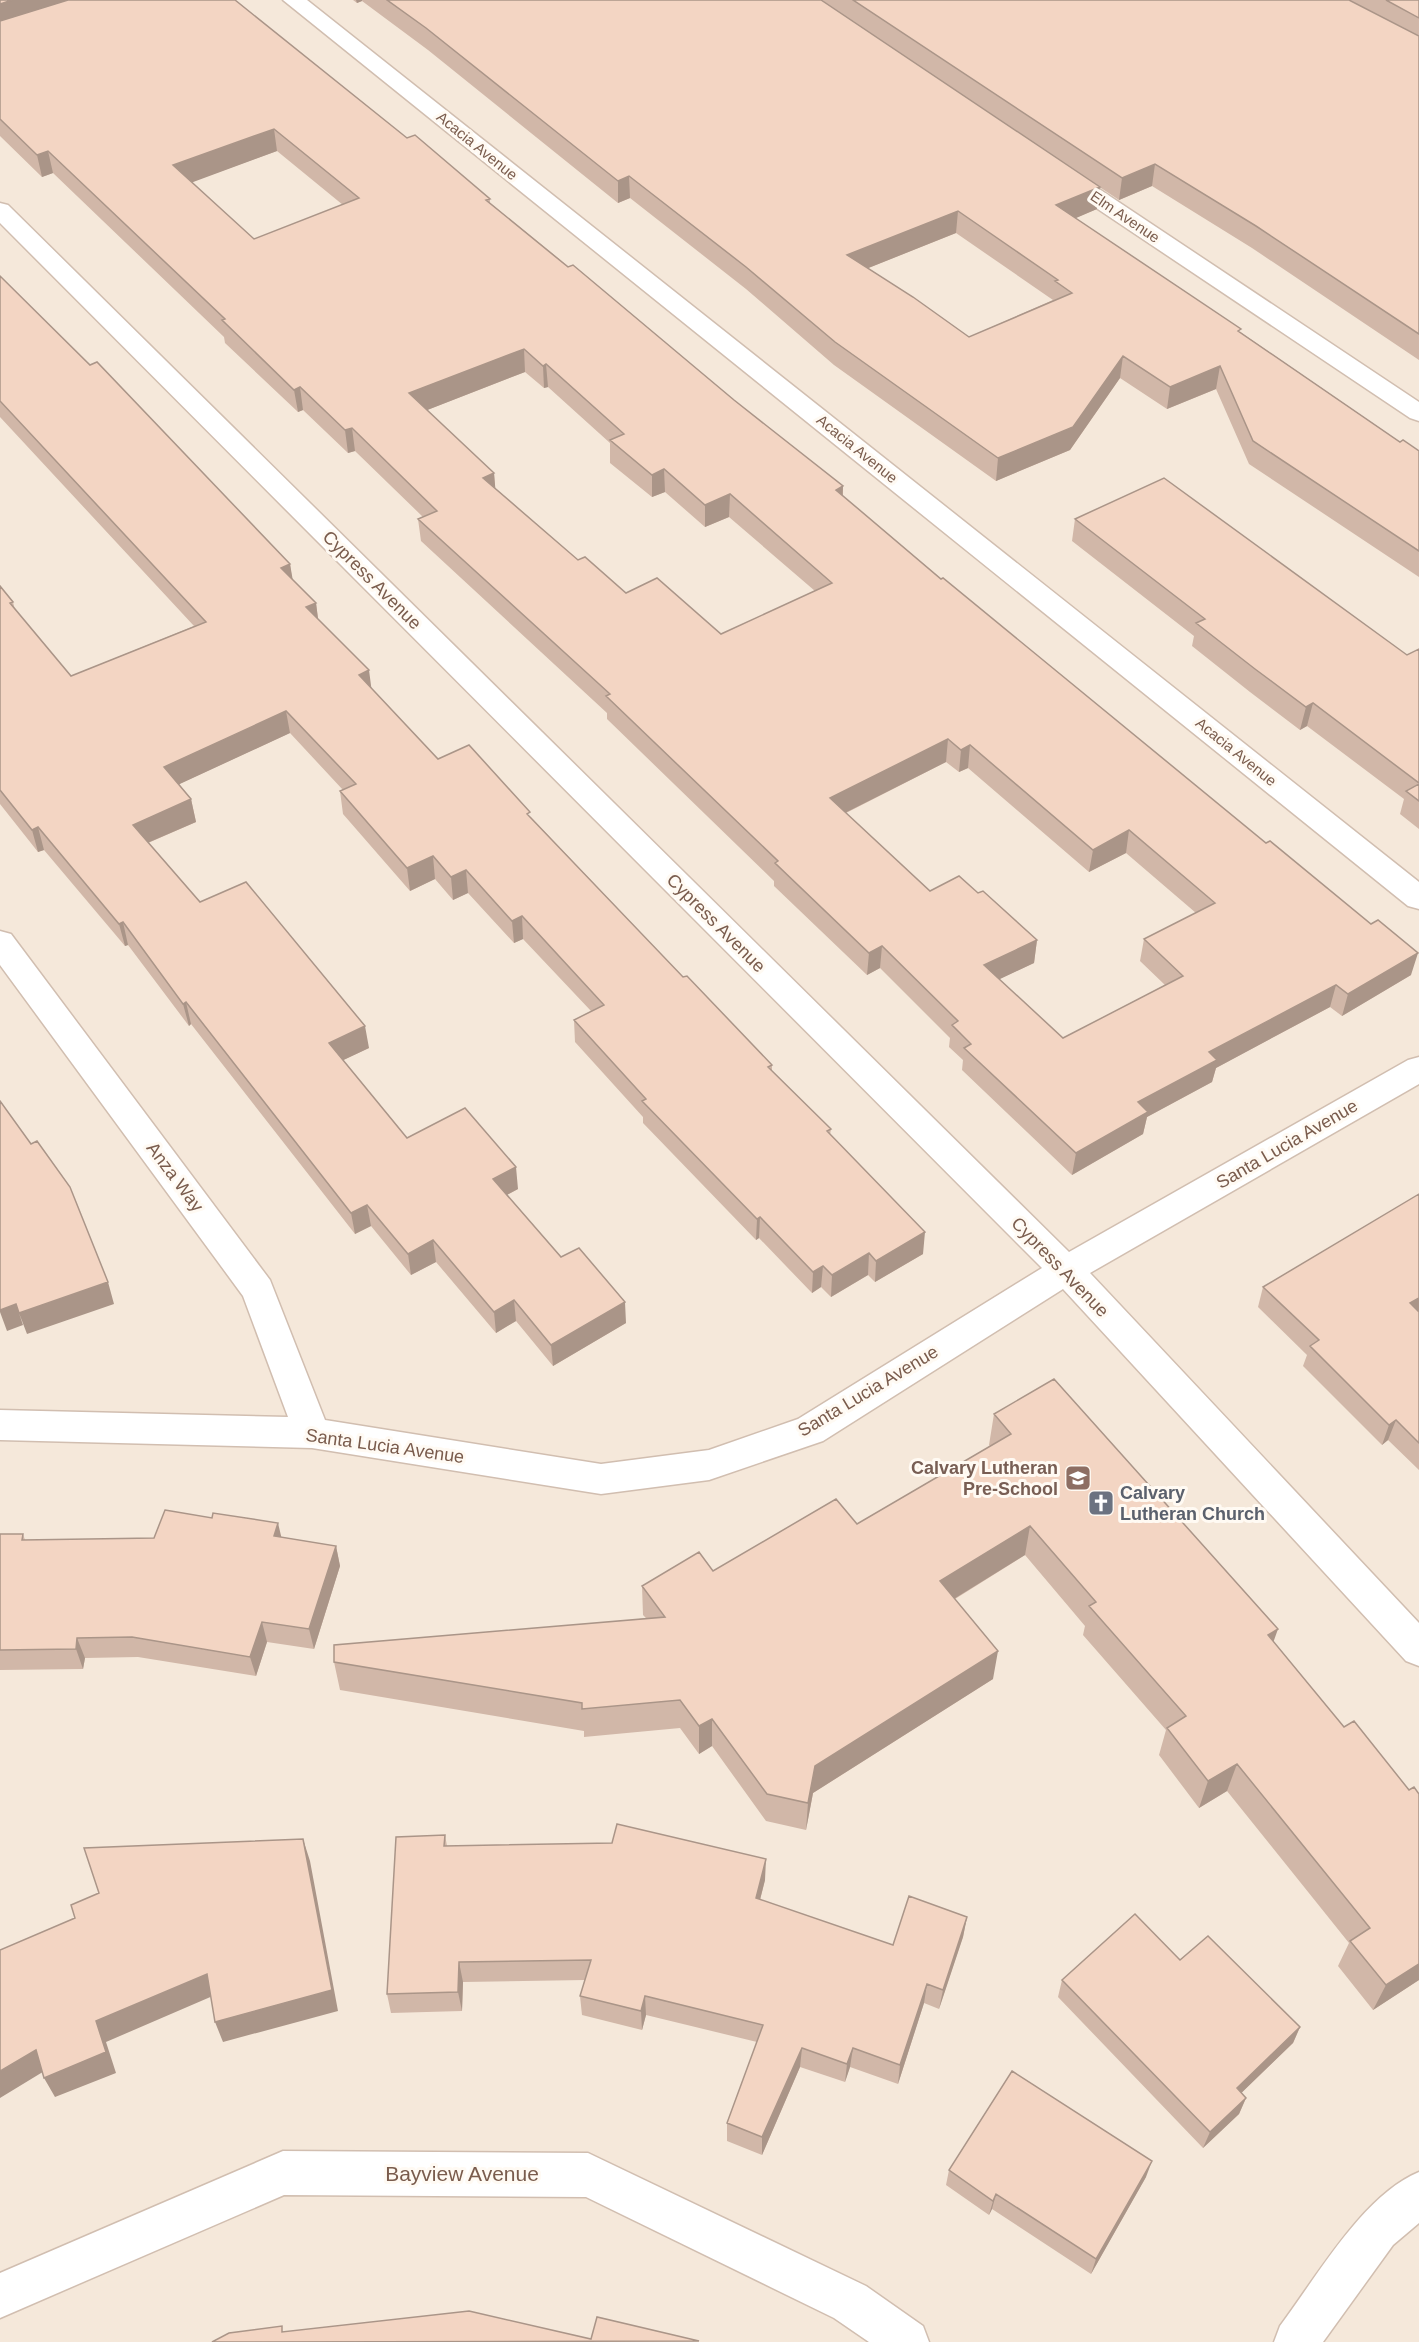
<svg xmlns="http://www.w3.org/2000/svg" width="1419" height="2342" font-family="Arial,sans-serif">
<rect width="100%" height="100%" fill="#fdf6ec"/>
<path fill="#f5e8da" d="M0,0H1419V2342H0Z"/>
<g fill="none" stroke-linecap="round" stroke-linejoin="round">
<defs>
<path id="minor" d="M283,0H307L1419,882V909L1408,906Z
M1061,167L1069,169L1419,402V421L1410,418L1053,179L1050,174L1053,169Z
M0,203L8,205L1069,1252L1408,1060L1419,1057V1084L1090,1273L1419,1623V1666L1406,1661L1063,1289L823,1441L709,1480L601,1494L312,1448L0,1440V1410L288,1417L243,1296L0,965V931L11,934L270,1280L325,1420L601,1464L709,1450L798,1419L1042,1268L0,223Z
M283,2151L588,2153L866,2286L923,2326L929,2342H869L834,2318L586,2197L284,2195L0,2318V2273Z
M1419,2172V2223L1393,2245L1323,2342H1274L1280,2326C1316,2278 1363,2195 1419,2172Z"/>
</defs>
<use href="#minor" stroke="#d1beb0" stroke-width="3"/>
<use href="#minor" fill="#fff" fill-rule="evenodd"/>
</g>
<path fill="#d1b7a8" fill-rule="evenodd" d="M0,0L407,138L490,199V203L734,400L843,486V496L1411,975L1342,1016L1330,1007L1216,1068L1212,1082L1147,1117L1143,1134L1072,1175L962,1070L963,1060L949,1047L950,1038L880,968L867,975L774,886V881L607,719V713L421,541L418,519L423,517L355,451L348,453L303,410L298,412L225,343L224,337L53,173L42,177L0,136ZM277,151L343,205L254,239L191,182ZM525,372L544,388L548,387L610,443V463L652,497L665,492L705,527L729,517L815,591L721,634L626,593L578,560L495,488L494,473L427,410ZM946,762L959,772L968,768L1089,872L1126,853L1196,913L1144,939L1140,961L1165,985L1063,1038L999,979L1034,963L1037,940L978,893L930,891L846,813Z
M353,0H1419V360L1252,248L1152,186L1119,200L922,68L1097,209L1075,218L1400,442L1419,451V577L1249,464L1216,389L1167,409L1120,378L1070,450L996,481L834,365L746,289L630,198L618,203L428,50L362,1L357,3ZM956,233L1053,300L969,337L868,268Z
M0,276L290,564L292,579L316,603L318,619L371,688L438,759L531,817L683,977L772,1065V1071L831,1129L830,1135L923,1254L875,1282L868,1275L831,1297L821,1287L812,1293L759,1238L756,1240L643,1123V1117L575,1042L574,1020L591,1011L523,939L514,943L468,893L453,900L435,879L410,891L343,814L340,791L343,790L290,733L179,784L191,799L196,822L148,843L200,902L369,1048L343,1060L407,1138L518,1189L507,1195L561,1257L626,1323L553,1366L516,1321L496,1333L436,1262L411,1275L371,1226L355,1234L191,1024L189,1026L128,945L125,946L44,850L38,852L0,804V586L13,602L15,610L71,676L194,626L0,417Z
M1075,519L1407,655L1419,649V829L1400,814L1404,799L1307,726L1300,730L1250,692L1192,646L1194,636L1072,541Z
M1419,1194V1470L1388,1440L1382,1445L1303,1366L1307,1355L1258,1307L1263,1287Z
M994,1414L1273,1642L1419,1980L1373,2010L1338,1966L1349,1943L1227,1791L1199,1808L1159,1755L1166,1730L1083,1635L1085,1626L1025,1555L955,1599L993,1679L813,1793L806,1830L766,1821L712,1746L699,1754L680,1728L584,1737V1731L340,1690L334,1662L646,1618L643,1615L642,1586L713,1571L857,1524L990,1446L989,1445Z
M0,1534H23L25,1540L281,1537L336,1546L340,1566L314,1649L267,1642L256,1676L138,1657L85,1658L83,1669L0,1670Z
M445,1835L447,1846L765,1880L760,1900L893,1945L967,1917L963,1937L939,2009L924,2003L898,2084L850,2067L845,2082L800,2067L762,2155L727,2141V2123L757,2042L646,2015L642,2030L582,2015L580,1996L585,1980L463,1982L462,2011L391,2013L387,1994Z
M1180,1960L1300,2027L1293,2043L1241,2093L1246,2098L1239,2114L1203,2148L1058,1997L1062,1980Z
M949,2170L1146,2177L1091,2274L992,2209L989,2215L946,2185Z"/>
<path fill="#aa9588" d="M12,0H85L0,27V4Z
M356,0H362V1L357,3Z
M274,129L277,151L177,188L173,165Z
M48,151L53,173L42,177L37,155Z
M1155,164L1152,186L1119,200L1122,178Z
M629,176L630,198L618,203V181Z
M1100,187L1097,209L1053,228L1056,205Z
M958,211L956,233L846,277L847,255Z
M524,349L525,372L412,416L409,393Z
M1123,356L1120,378L1070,450L996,481L998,458Z
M546,364L548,387L544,388L543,366Z
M1220,366L1216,389L1167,409L1170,387Z
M300,387L303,410L298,412L294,390Z
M352,428L355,451L348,453L345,430Z
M664,469L665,492L652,497V475Z
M494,473L496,496L483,478Z
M843,486L842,509L836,490Z
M730,494L729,517L705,527V505Z
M290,564L294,587L281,568Z
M316,603L319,626L306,607Z
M369,670L372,693L359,675Z
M1313,703L1307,726L1300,730L1306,707Z
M286,711L290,733L169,789L164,767Z
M948,739L946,762L829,821L830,798Z
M970,745L968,768L959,772L961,750Z
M191,799L196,822L138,847L133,825Z
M38,827L44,850L38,852L32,830Z
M1129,830L1126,853L1089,872L1093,850Z
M433,856L435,879L410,891L407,868Z
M466,870L468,893L453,900L451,877Z
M522,916L523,939L514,943L512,921Z
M123,922L128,945L125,946L119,924Z
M1037,940L1034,963L981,988L984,965Z
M882,946L880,968L867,975L869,953Z
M1418,953L1411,975L1342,1016L1348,994Z
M1336,985L1330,1007L1216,1068L1212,1082L1147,1117L1143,1134L1072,1175L1076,1153L1138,1102L1209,1052Z
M186,1002L191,1024L189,1026L183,1004Z
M365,1026L369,1048L333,1065L329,1043Z
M516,1167L518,1189L495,1201L493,1179Z
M367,1205L371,1226L355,1234L351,1213Z
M760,1217L759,1238L756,1240L757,1219Z
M925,1232L923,1254L875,1282L876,1261Z
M433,1240L436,1262L411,1275L408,1254Z
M869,1253L868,1275L831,1297L832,1275Z
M823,1266L821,1287L812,1293L813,1272Z
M108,1282L114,1304L27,1334L19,1313Z
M1419,1298V1314L1410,1303Z
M514,1300L516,1321L496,1333L494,1312Z
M625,1302L626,1323L553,1366L551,1345Z
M16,1304L23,1325L7,1331L0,1312V1310Z
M1396,1420L1388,1440L1382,1445L1389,1425Z
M278,1523L283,1544L274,1536Z
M1030,1526L1025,1555L936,1610L940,1581Z
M336,1546L340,1566L314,1649L309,1629Z
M262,1622L267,1642L256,1676L250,1657Z
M1278,1629L1268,1657V1635Z
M77,1638L85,1658L83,1669L76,1649Z
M998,1651L993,1679L813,1793L806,1830L808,1803L815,1766Z
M712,1719V1746L699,1754V1726Z
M1237,1764L1227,1791L1199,1808L1208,1781Z
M303,1839L310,1861L338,2011L223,2042L215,2022Z
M766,1859L765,1880L755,1919L756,1898Z
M967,1917L963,1937L939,2009L943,1990Z
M459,1962L463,1982L462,2011L458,1992Z
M1419,1964V1980L1373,2010L1386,1985Z
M207,1974L215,1995L106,2042L116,2073L55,2097L44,2078L96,2021Z
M927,1984L924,2003L898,2084L900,2065Z
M645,1996L646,2015L642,2030L641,2011Z
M1300,2027L1293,2043L1230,2104L1237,2088Z
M802,2048L800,2067L762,2155V2137Z
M853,2048L850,2067L845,2082L847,2064Z
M36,2050L46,2070L0,2098V2071Z
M1246,2098L1239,2114L1203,2148L1210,2132Z
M1152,2161L1146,2177L1091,2274L1096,2259Z
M996,2194L992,2209L989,2215L993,2201Z"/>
<path fill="#f3d5c3" stroke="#aa9588" stroke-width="1.5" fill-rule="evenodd" d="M0,0H12L0,4Z
M68,0H235L407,138L415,135L490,199L486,200L568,267L573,265L734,400L843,486L836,490L941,579L943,578L1266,843L1270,841L1371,924L1378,920L1418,953L1348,994L1336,985L1209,1052L1217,1060L1138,1102L1148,1112L1076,1153L964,1048L971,1044L952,1025L958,1021L882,946L869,953L775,863L778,861L606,696L610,694L418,519L437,511L352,428L345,430L300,387L294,390L222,320L225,319L48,151L37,155L0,119V21ZM274,129L359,198L254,239L173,165ZM524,349L543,366L546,364L624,434L610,440L652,475L664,469L705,505L730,494L832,583L721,634L657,578L626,593L585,557L578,560L483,478L494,473L409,393ZM948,739L961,750L970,745L1093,850L1129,830L1215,903L1144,939L1183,976L1063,1038L984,965L1037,940L983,891L978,893L959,876L930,891L830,798Z
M387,0H821L1100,187L1056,205L1241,329L1238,331L1400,442L1403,440L1419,451V551L1253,441L1220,366L1170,387L1123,356L1073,427L998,458L835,342L746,267L629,176L618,181L426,28ZM958,211L1058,280L1055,281L1072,293L969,337L913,297L847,255Z
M853,0H1349L1419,36V334L1256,226L1155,164L1122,178Z
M1386,0H1419V18Z
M0,276L90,365L97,362L290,564L281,568L316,603L306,607L369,670L359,675L438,759L469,745L530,812L527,814L683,977L687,976L772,1065L768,1067L831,1129L827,1131L925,1232L876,1261L869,1253L832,1275L823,1266L813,1272L760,1217L757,1219L642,1101L646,1099L574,1020L604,1005L522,916L512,921L466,870L451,877L433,856L407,868L340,791L356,784L286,711L164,767L191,799L133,825L200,902L246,882L365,1026L329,1043L407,1138L465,1108L516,1167L493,1179L561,1257L579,1248L625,1302L551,1345L514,1300L494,1312L433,1240L408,1254L367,1205L351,1213L186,1002L183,1004L123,922L119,924L38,827L32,830L0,790V586L13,602L10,603L71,676L206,622L0,401Z
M1164,478L1407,655L1419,649V783L1313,703L1306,707L1255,669L1196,623L1205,619L1075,519Z
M1419,784V801L1406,791Z
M0,1101L31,1144L37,1141L70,1187L108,1282L19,1313L16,1304L0,1310Z
M1419,1194V1298L1410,1303L1419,1312V1443L1396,1420L1389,1425L1310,1346L1319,1340L1263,1287Z
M1054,1379L1278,1629L1268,1635L1344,1727L1354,1721L1409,1790L1414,1787L1419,1794V1964L1386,1985L1350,1941L1370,1928L1237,1764L1208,1781L1167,1728L1186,1716L1089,1606L1096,1602L1030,1526L940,1581L998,1651L815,1766L808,1803L767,1794L712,1719L699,1726L680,1700L582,1709V1703L334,1662V1645L665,1617L642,1586L699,1552L713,1571L836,1499L857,1524L1011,1434L994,1414Z
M165,1510L212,1518L213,1513L278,1523L274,1536L336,1546L309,1629L262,1622L250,1657L132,1637L77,1638L76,1649L0,1650V1534H23L22,1540L154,1538Z
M617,1824L766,1859L756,1898L893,1945L909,1896L967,1917L943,1990L927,1984L900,2065L853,2048L847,2064L802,2048L762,2137L727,2123L763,2025L645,1996L641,2011L580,1996L591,1960L459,1962L458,1992L387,1994L396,1837L445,1835L444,1846L612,1843Z
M303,1839L332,1990L215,2022L207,1974L96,2021L106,2052L44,2078L36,2050L0,2071V1950L75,1918L71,1905L99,1893L84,1848Z
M1135,1914L1180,1960L1208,1936L1300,2027L1237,2088L1246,2098L1210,2132L1062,1980Z
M1012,2071L1152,2161L1096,2259L996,2194L993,2201L949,2170Z
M469,2311L591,2339L597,2317L699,2341L212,2342L229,2333L282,2326V2332Z"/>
<defs>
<symbol id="school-square" viewBox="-11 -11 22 22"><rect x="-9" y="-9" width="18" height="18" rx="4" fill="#8d6e63" stroke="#fffaf3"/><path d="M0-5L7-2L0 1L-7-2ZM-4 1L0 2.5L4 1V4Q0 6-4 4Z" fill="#fff"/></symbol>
<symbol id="church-square" viewBox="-11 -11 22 22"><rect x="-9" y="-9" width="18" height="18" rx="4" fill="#6b7280" stroke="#fffaf3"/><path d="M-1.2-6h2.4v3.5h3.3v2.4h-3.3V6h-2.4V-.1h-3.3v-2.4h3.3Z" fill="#fff"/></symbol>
</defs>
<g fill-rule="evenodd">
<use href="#school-square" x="1063" y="1463" width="30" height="30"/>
<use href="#church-square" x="1086" y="1488" width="30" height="30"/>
</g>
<g text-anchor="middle" stroke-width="6" stroke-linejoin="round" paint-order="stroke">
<g font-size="15" fill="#7a5c4d" stroke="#fffaf3">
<text transform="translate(477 146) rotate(39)" y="5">Acacia Avenue</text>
<text transform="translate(1125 217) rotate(34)" y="5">Elm Avenue</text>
<text transform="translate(857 449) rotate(39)" y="5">Acacia Avenue</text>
<text transform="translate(1236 752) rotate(39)" y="5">Acacia Avenue</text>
</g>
<g font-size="18" fill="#7a5c4d" stroke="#fffaf3">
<text transform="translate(372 580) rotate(45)" y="6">Cypress Avenue</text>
<text transform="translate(716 923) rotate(45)" y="6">Cypress Avenue</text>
<text transform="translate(1287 1144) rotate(-30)" y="6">Santa Lucia Avenue</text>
<text transform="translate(175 1177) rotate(53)" y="6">Anza Way</text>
<text transform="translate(1060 1267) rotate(46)" y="6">Cypress Avenue</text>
<text transform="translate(868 1391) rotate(-31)" y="6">Santa Lucia Avenue</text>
<text transform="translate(385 1446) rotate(8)" y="6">Santa Lucia Avenue</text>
</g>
<g font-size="18" font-weight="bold" fill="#785e54" stroke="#fffaf3" text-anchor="end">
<text x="1058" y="1474">Calvary Lutheran<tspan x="1058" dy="21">Pre-School</tspan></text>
</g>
<g font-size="18" font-weight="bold" fill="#5b616d" stroke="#fffaf3" text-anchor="start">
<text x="1120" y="1499">Calvary<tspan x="1120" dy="21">Lutheran Church</tspan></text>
</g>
<g font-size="21" fill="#7a5c4d" stroke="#fffaf3">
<text x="462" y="2181">Bayview Avenue</text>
</g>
</g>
</svg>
